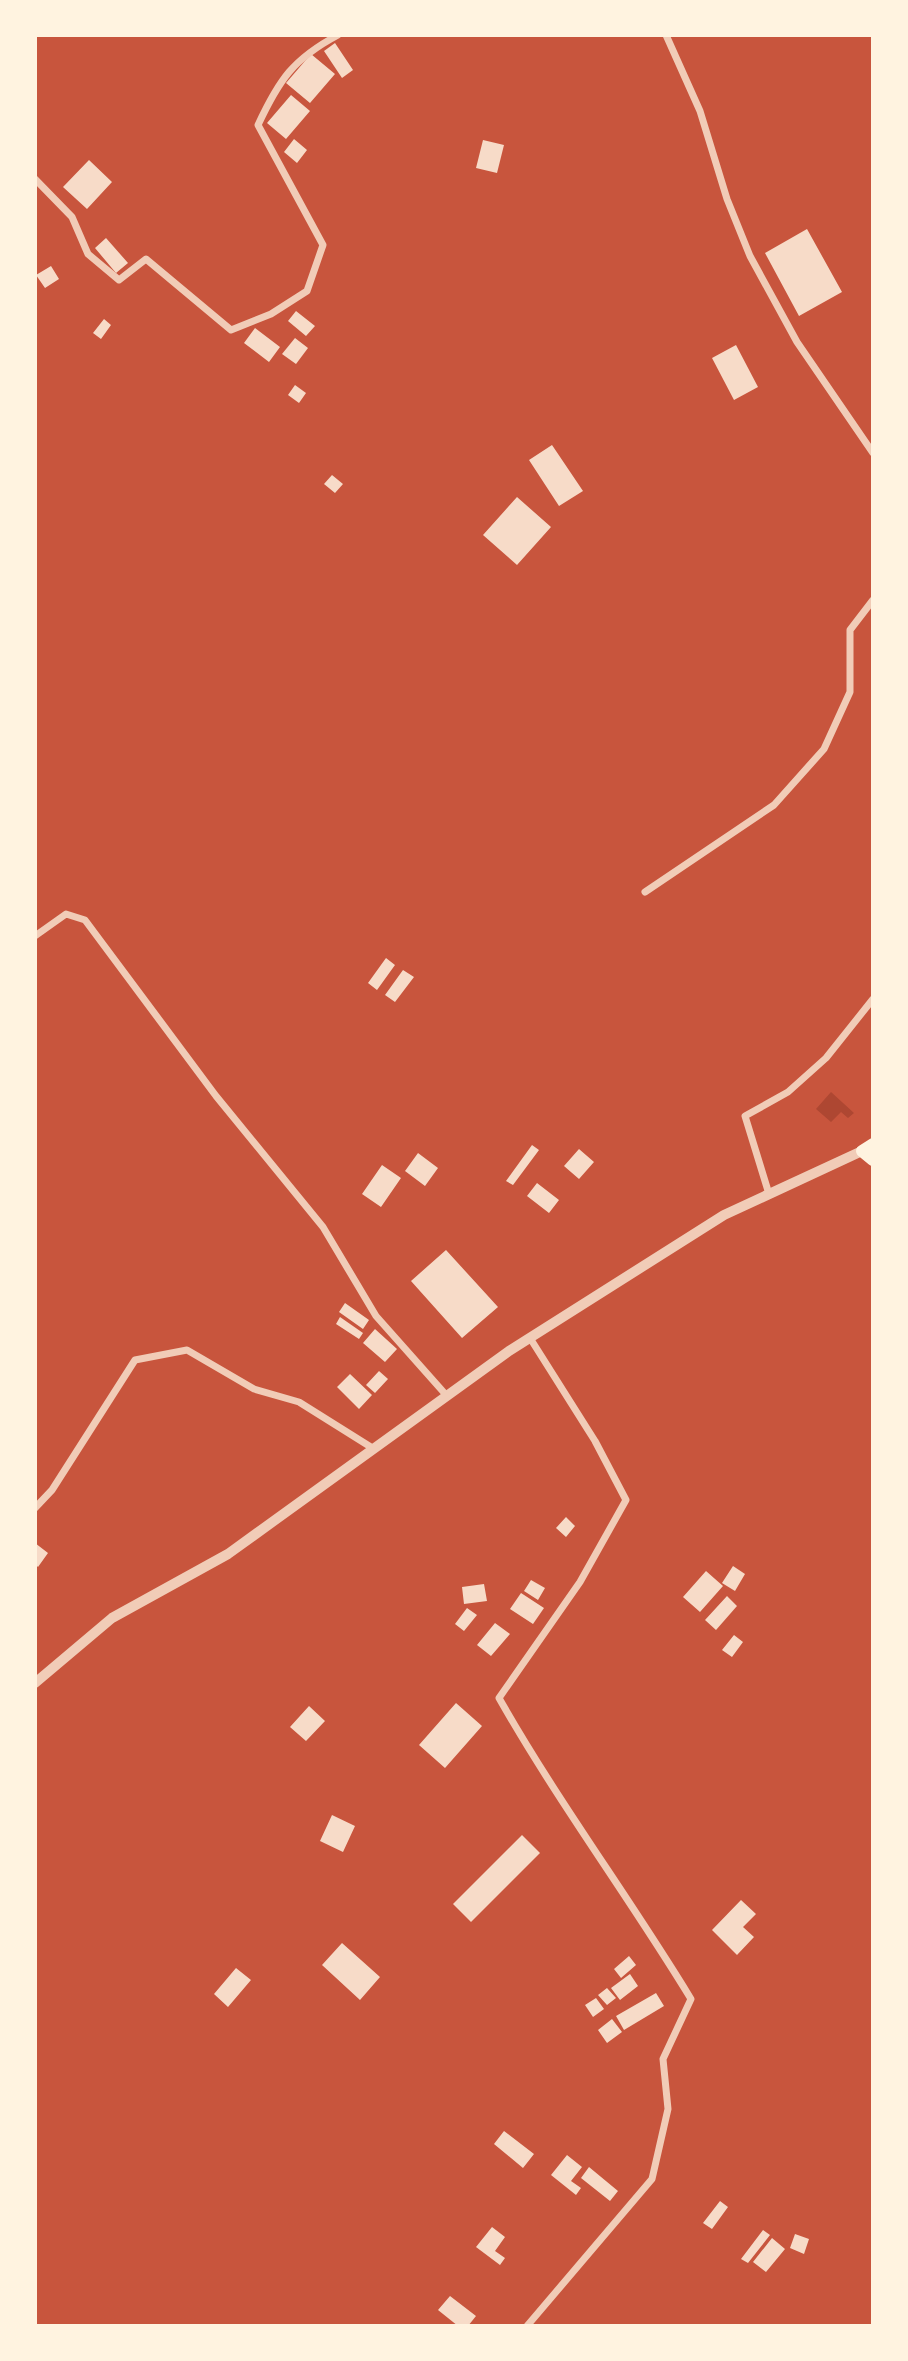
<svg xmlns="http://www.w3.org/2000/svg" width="908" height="2361" font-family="'Open Sans',sans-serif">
<rect width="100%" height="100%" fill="#c8553d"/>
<path fill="#ae4732" d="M831,1092L854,1113L848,1118L841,1112L831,1122L816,1109Z"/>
<path fill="#f7dbc8" d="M335,43L353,70L342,78L324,51Z
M311,54L335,74L310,103L286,83Z
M291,95L310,111L286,139L267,123Z
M294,139L307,150L297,163L284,152Z
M483,140L504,145L497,173L476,168Z
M89,160L112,182L87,209L63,187Z
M807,229L842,292L799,316L765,253Z
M106,238L128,263L116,273L95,248Z
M51,266L59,279L45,288L36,275Z
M296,311L315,326L306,336L288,321Z
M104,319L111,325L101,339L93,333Z
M255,328L280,347L269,362L244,343Z
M295,338L308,348L296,364L282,354Z
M736,345L758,387L734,400L712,358Z
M295,385L306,393L299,403L288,395Z
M552,445L583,491L559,506L529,460Z
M332,475L343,484L335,493L324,484Z
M517,497L551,527L517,565L483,535Z
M386,958L395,965L377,990L368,983Z
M403,970L414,977L395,1002L385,995Z
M532,1145L539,1150L513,1185L506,1181Z
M579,1149L594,1162L579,1179L564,1166Z
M418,1153L438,1168L425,1186L405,1171Z
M382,1165L401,1178L381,1207L362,1194Z
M537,1183L559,1200L549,1213L527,1196Z
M446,1250L498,1307L462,1338L411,1281Z
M345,1303L369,1320L363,1329L339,1312Z
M340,1317L363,1333L359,1339L336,1324Z
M375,1329L397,1349L385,1362L363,1343Z
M379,1371L388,1379L375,1393L366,1385Z
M350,1374L372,1395L359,1409L337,1387Z
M566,1517L575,1526L566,1537L556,1528Z
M35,1543L48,1553L38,1567L35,1564Z
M733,1566L745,1574L735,1591L722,1583Z
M706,1571L723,1586L700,1612L683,1597Z
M531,1580L545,1588L538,1600L524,1591Z
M484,1584L487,1601L464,1604L462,1587Z
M521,1593L544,1608L533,1624L510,1609Z
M727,1596L737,1606L716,1630L705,1620Z
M467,1608L477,1615L464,1631L455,1624Z
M495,1623L510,1634L491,1656L477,1645Z
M734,1635L743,1642L732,1657L722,1650Z
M456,1703L482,1726L445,1768L419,1745Z
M309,1706L325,1721L306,1741L290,1727Z
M332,1815L355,1826L343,1852L320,1841Z
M522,1835L540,1853L471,1922L453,1904Z
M741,1900L756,1914L743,1927L754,1937L737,1955L712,1930Z
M342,1943L380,1977L360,2000L322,1965Z
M629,1956L636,1965L621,1978L614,1969Z
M236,1968L251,1980L228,2007L214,1994Z
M630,1974L638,1986L620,2000L611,1988Z
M607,1988L616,1998L607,2005L598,1995Z
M656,1993L664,2006L624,2030L616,2016Z
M596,1998L604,2009L593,2017L585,2005Z
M612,2019L622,2032L607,2043L598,2030Z
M504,2131L534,2154L523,2168L494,2144Z
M567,2155L582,2167L571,2181L581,2188L576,2195L551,2175Z
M589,2167L618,2191L610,2201L581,2178Z
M720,2201L728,2207L712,2229L703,2223Z
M492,2227L505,2237L495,2251L505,2258L500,2265L476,2247Z
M763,2230L770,2235L748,2263L741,2259Z
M795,2234L809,2239L804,2254L790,2248Z
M772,2238L785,2249L766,2272L753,2262Z
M450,2296L476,2316L468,2326H458L438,2310Z"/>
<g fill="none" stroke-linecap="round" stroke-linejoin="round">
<path stroke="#f1ccb7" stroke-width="7" d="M666,35L700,111L727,199L750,256L797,342L873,453
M35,179L72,217L88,254L119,280L146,259L231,330L271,314L307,291L323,245L258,125C279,80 293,59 338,35
M645,892L774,805L824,749L850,692V630L873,600
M35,936L66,914L85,920L216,1096L323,1227L376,1316L447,1396
M769,1194L745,1116L788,1092L826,1058L873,999
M35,1508L52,1490L135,1360L187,1350L254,1389L299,1402L374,1449
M527,2326L652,2179L668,2109L663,2059L691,1999C629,1897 558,1802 499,1698L580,1582L626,1500L595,1441L530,1338"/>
<path stroke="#f1ccb7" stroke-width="10" d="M35,1683L112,1618L228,1554L509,1351L724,1215L862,1151"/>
<path stroke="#fff3e0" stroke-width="12" d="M873,1144L862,1151L873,1160"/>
</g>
<rect width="908" height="2361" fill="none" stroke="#fff3e0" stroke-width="74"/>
</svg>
